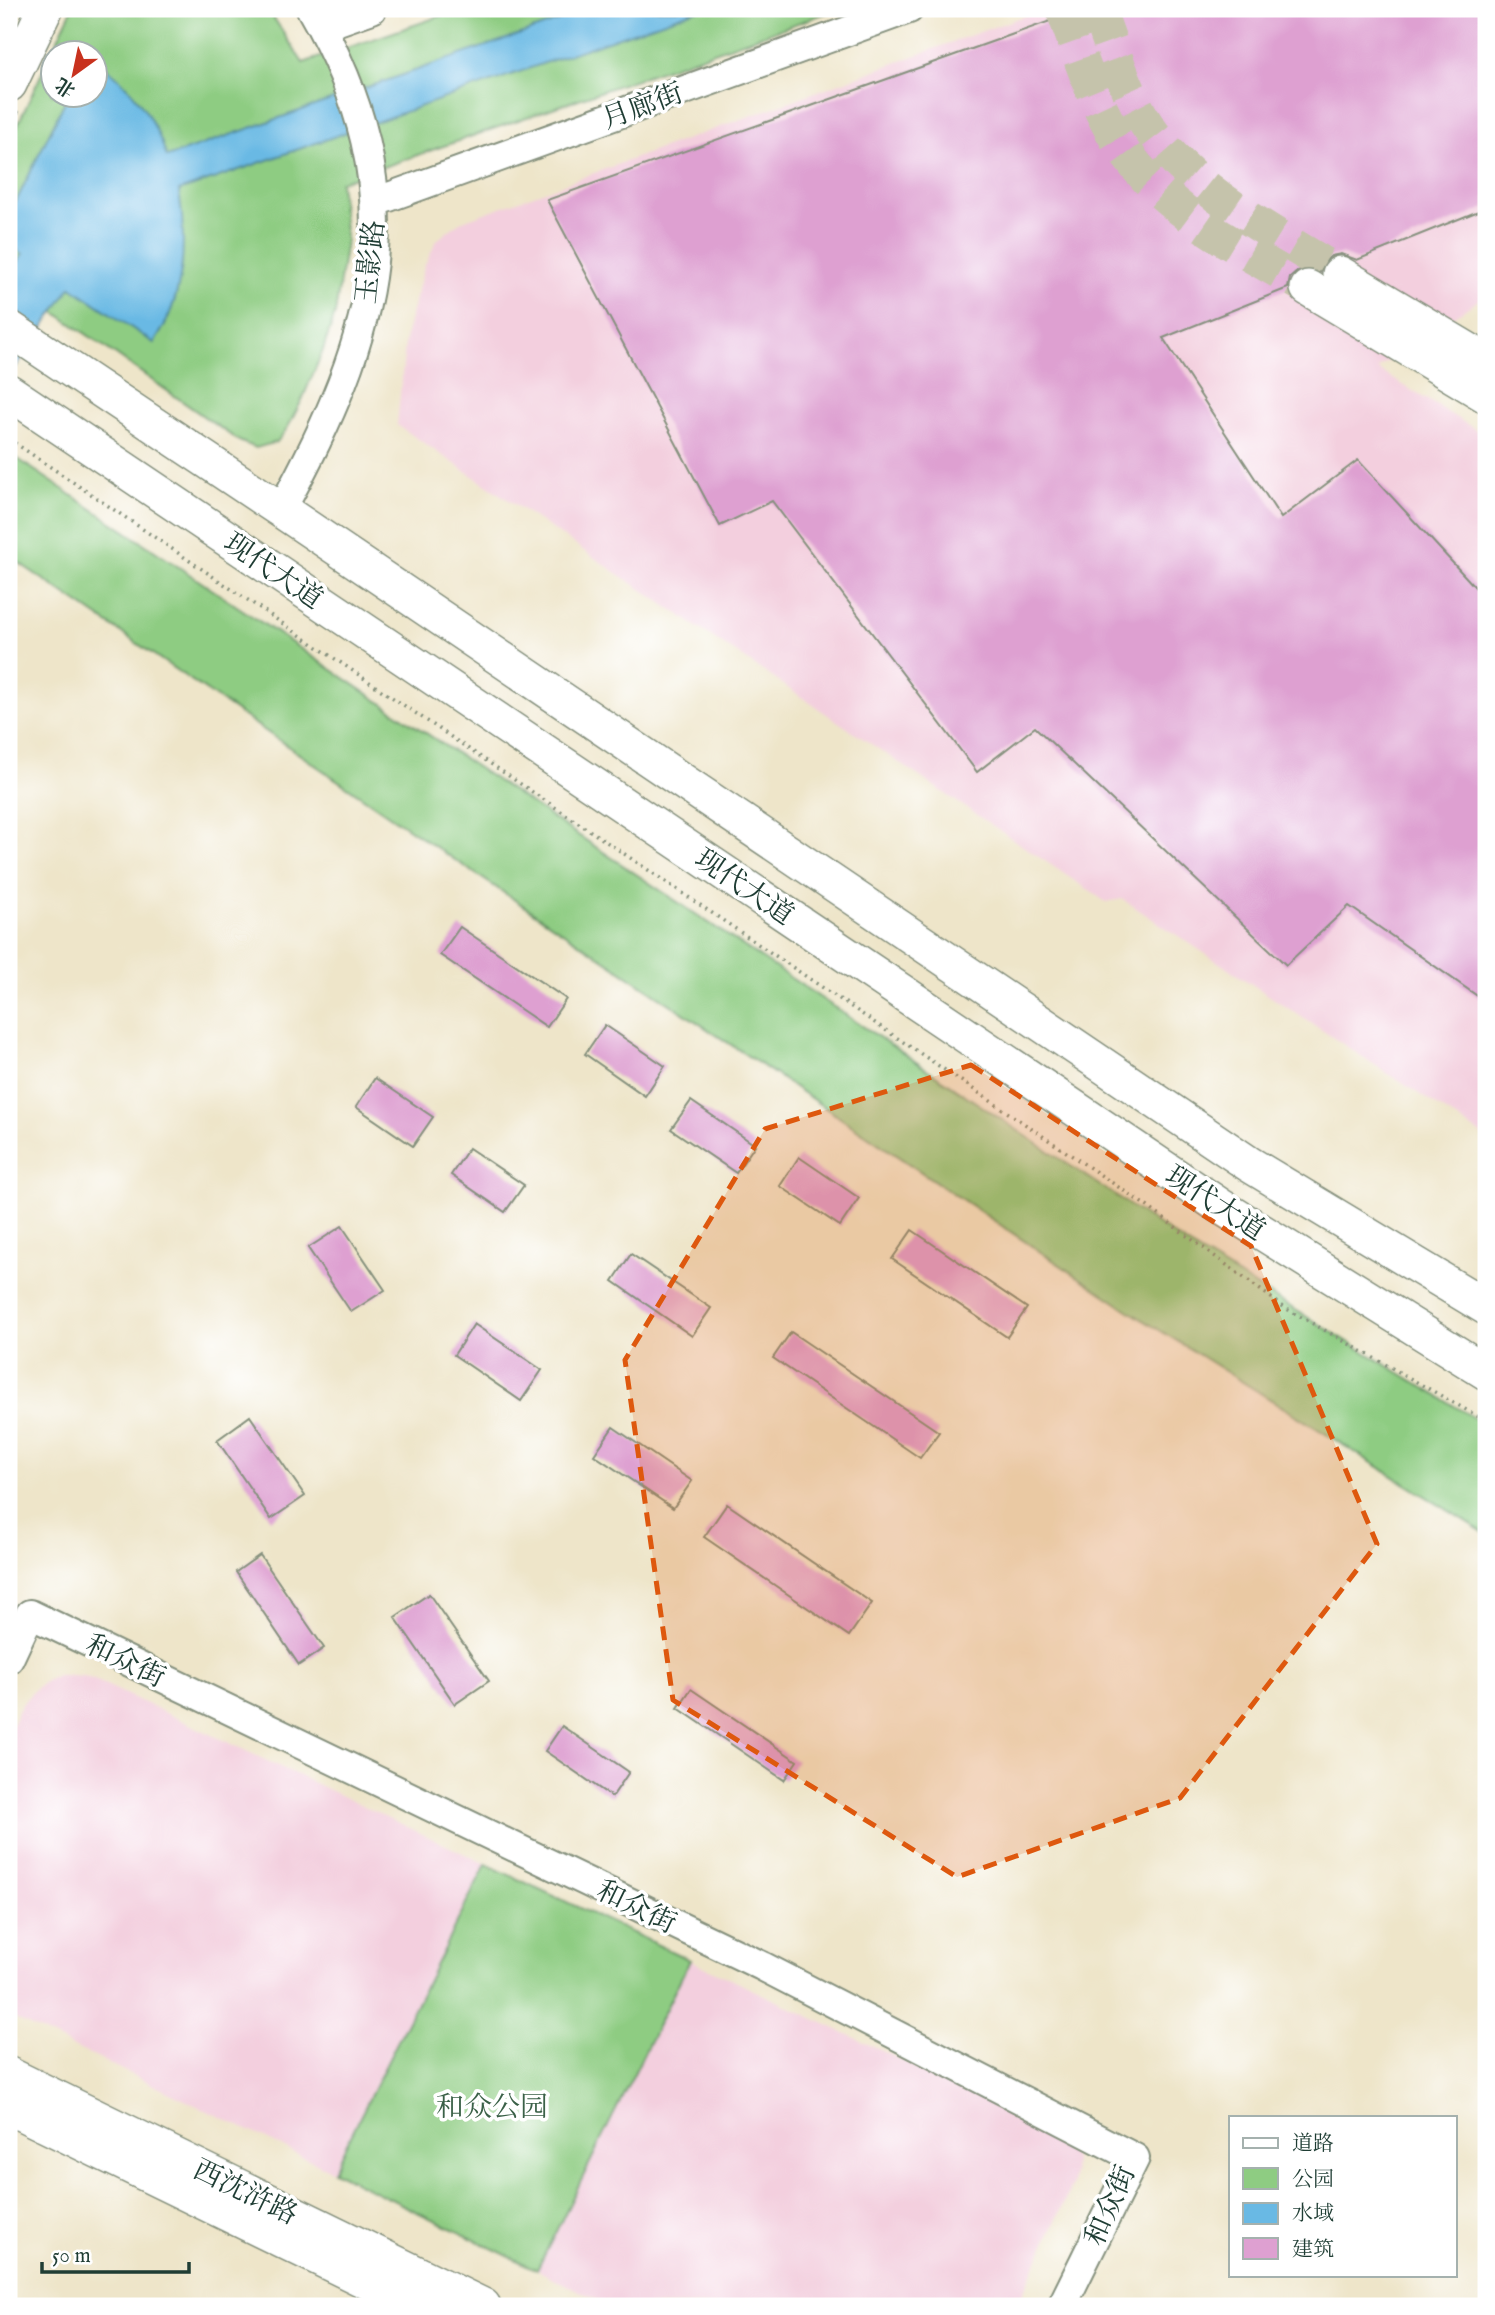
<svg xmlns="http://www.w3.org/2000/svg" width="1495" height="2315" font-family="'IM FELL English','Noto Serif SC',serif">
<rect width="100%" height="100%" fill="#fff"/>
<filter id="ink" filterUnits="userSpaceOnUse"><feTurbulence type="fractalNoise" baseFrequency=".0143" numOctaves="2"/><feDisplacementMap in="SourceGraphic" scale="14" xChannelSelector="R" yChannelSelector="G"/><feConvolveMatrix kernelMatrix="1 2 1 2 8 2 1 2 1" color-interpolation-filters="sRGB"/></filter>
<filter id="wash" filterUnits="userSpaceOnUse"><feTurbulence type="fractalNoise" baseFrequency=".00686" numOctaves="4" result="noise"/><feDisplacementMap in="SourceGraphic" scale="28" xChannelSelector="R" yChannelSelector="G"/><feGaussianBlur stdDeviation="1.57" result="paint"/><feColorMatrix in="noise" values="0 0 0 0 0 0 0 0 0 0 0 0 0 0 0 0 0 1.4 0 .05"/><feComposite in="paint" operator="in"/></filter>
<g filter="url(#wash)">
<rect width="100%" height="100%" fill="#eee5c9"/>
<path fill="#f3cfde" d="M1043,9H1486V295L1377,369L1486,436V1138L1122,899L1106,902L397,425L406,334L424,267L437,240L460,222Z
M62,1675L84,1676L104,1684L486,1864L333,2171L9,2016V1732L21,1705L35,1689L50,1678Z
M690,1960L1024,2118L1064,2145L1074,2159L1073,2183L1017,2306H610L537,2270Z"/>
<path fill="#8ecc82" stroke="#56845b" stroke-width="2" fill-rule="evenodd" d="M72,9H268L303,63L461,9H838L340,182L346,241L335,314L322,353L302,400L288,427L277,442L256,448L239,441L9,280V143ZM52,52H94V94H52Z
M9,453L1196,1250L1486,1425V1534L1132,1313L428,842L9,556Z
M486,1864L690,1960L537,2270L333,2171Z"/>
<path fill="#69b9e4" stroke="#447b8c" stroke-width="2" d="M592,9H699L179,191C187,244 185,298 154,343L71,287L9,377V276L23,254L9,244V216L68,95L94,94L95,59C130,83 154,117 167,157Z"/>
<g id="blocks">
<path fill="#dea0d1" d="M1084,9H1486V208L1357,260L1341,254L1331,256L1323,263L1320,272L1309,268L1298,271L1290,278L1288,288L1163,338L1281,518L1358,460L1486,599V1002L1349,906L1286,965L1035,727L977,772L772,501L720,526L547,200Z
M460,927L566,999L547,1027L440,955Z
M605,1025L665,1066L645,1096L585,1054Z
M375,1078L433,1117L413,1146L356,1107Z
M691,1101L755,1145L736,1173L671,1129Z
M469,1148L524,1185L505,1212L451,1175Z
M799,1157L859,1198L840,1226L780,1186Z
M342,1226L385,1290L351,1312L308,1248Z
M912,1230L1027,1308L1007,1337L892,1259Z
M631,1254L711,1308L692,1336L613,1281Z
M474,1324L542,1370L521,1401L454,1355Z
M791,1332L939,1432L920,1458L773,1358Z
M250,1416L305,1496L271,1519L217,1440Z
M613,1427L692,1481L673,1508L594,1455Z
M727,1504L872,1603L849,1636L704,1537Z
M260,1555L324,1648L299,1665L236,1572Z
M429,1594L489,1681L455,1704L395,1617Z
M691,1689L797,1761L784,1780L678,1708Z
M562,1726L629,1772L612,1797L545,1751Z"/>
</g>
</g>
<g filter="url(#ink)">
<use href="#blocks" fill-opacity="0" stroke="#86917e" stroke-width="2"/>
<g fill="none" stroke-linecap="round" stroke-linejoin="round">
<path stroke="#c5c3ab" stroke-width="35" stroke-dasharray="35 18" stroke-linecap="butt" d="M1063,9C1078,49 1090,91 1111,129C1153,207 1235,245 1308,288
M1098,9C1111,44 1122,81 1140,114C1183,188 1270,230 1340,274"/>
<defs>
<path id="minor" d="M321,27L372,9
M375,202L909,9
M281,510C379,332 418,195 311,9
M9,1659L30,1614L762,1966L1135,2158L1062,2306"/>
<path id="major" d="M9,84L45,9
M1340,274L1486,361
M1308,288L1486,395
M9,328L281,510L1249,1164L1486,1307
M9,392L1220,1206L1486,1372
M9,2075L483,2306
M9,2107L418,2306"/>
</defs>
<use href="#minor" stroke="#86917e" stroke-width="32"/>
<use href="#major" stroke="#86917e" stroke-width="38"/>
<path stroke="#86917e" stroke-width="3.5" stroke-dasharray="2 5" stroke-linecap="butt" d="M9,132L20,108
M9,439L1148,1207L1285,1308L1486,1421"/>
<use href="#minor" stroke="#fff" stroke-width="28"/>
<use href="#major" stroke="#fff" stroke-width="35"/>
</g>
</g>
<path fill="#de580e" fill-opacity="0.2" stroke="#de580e" stroke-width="5" stroke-dasharray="14 9" stroke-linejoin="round" d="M971,1065L1251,1246L1377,1544L1180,1798L957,1877L673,1700L625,1360L765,1129Z"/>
<g text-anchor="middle" stroke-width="7" stroke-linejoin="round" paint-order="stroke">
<g font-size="28" fill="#1f3d34" stroke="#fff">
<text transform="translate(642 105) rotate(-20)" y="10">月廊街</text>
<text transform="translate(369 262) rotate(-84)" y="10">玉影路</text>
<text transform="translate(274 570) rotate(34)" y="10">现代大道</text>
<text transform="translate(745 886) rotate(34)" y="10">现代大道</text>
<text transform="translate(1216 1202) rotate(33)" y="10">现代大道</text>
<text transform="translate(126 1660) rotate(26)" y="10">和众街</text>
<text transform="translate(637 1906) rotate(26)" y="10">和众街</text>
<text transform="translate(246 2191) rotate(26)" y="10">西沈浒路</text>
<text transform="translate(1109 2205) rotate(-66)" y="10">和众街</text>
</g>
<g font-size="28" fill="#3b6148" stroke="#fff">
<text x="492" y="2116">和众公园</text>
</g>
</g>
<rect width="1495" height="2315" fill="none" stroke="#fff" stroke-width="35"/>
<rect x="1229" y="2116" width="228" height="161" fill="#ffffff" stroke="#a5b1ae" stroke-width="2"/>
<rect x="1243" y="2138" width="35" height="10" fill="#ffffff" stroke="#a5b1ae" stroke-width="2"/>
<text x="1292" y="2150" font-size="21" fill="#1f3d34">道路</text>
<rect x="1243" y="2168" width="35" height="21" fill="#8ecc82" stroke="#a5b1ae" stroke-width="2"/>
<text x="1292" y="2186" font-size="21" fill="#1f3d34">公园</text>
<rect x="1243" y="2203" width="35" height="21" fill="#69b9e4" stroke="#a5b1ae" stroke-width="2"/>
<text x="1292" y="2220" font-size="21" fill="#1f3d34">水域</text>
<rect x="1243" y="2238" width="35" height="21" fill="#dea0d1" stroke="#a5b1ae" stroke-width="2"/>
<text x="1292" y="2256" font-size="21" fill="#1f3d34">建筑</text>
<g transform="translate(74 74) rotate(213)"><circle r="33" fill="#ffffff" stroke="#a5b1ae" stroke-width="2"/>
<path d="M0-5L12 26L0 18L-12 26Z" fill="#c8321e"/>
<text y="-10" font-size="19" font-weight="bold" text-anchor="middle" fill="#1f3d34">北</text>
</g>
<path d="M42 2262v10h147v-10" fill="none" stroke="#1f3d34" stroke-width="3.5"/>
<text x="52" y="2262" font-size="21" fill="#1f3d34" stroke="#ffffff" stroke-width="5" paint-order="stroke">50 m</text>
</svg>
